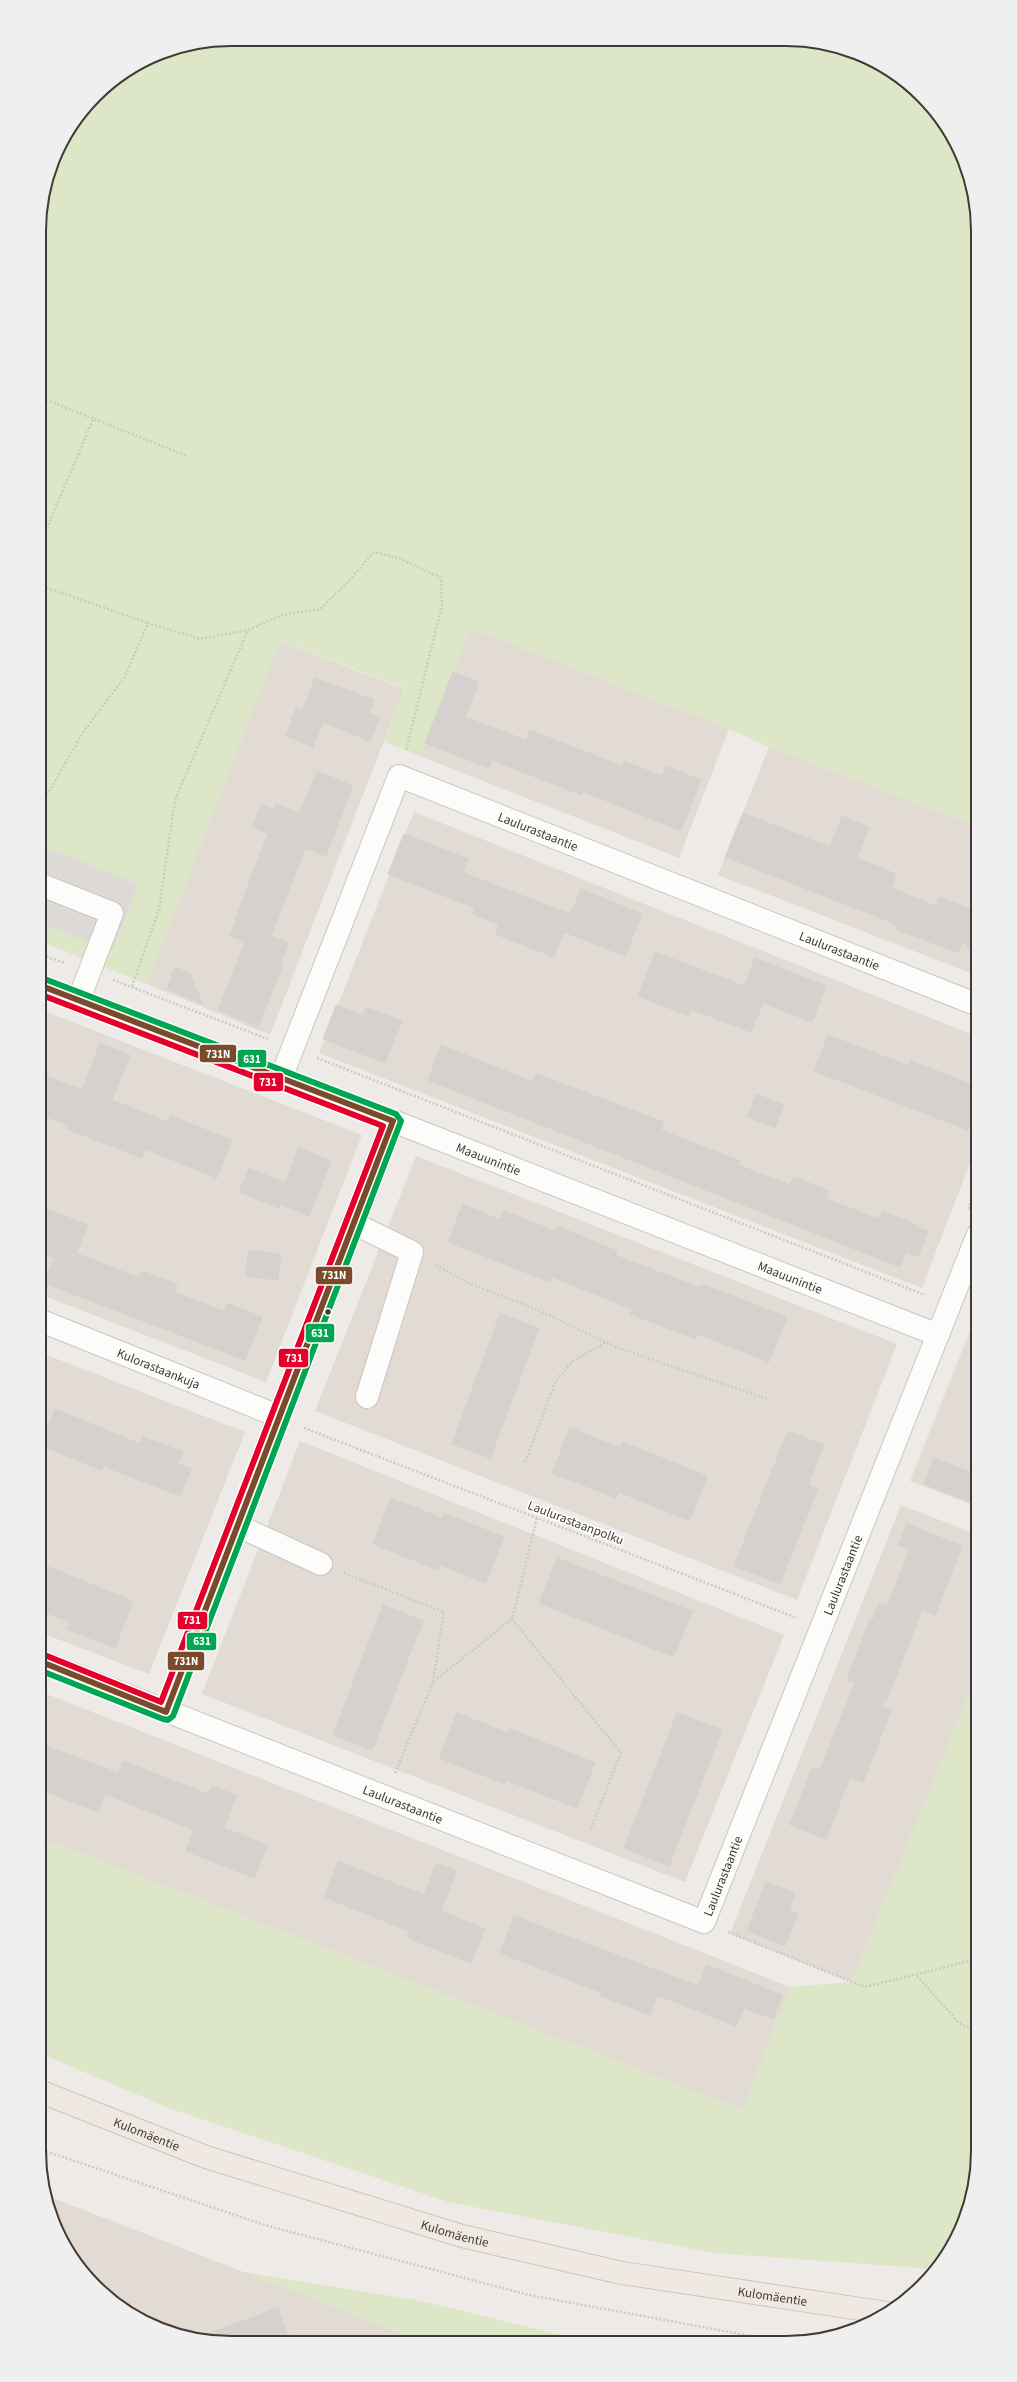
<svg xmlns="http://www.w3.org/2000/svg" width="1017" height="2382" font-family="'Source Sans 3',sans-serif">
<rect width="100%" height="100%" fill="#edeae7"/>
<path fill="#e1dbd4" d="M470,628L729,729L679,858L420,756Z
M279,641L404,689L270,1035L147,984Z
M769,747L978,827V976L718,875Z
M414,812L978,1037V1142L922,1288L319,1053Z
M39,1009L362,1135L266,1382L39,1294Z
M416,1156L897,1344L797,1600L315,1411Z
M978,1311V1507L910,1481Z
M39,1352L245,1432L149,1674L39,1632Z
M300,1441L784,1635L685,1882L202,1694Z
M901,1505L978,1535V1671L852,1982L730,1934Z
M39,1691L790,1987L743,2110L39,1837Z
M45,2195L422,2341L194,2339L146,2323L104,2295L65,2247Z"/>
<path fill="#dee6c8" d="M231,39L823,43L871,59L922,95L952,135L972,182L978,231V827L769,747L729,729L470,628L420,756L384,742L404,688L280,641L147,984L39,941V218L59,146L104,87L158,54Z
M978,1671V2163L963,2224L936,2269L714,2253L448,2202L169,2108L39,2053V1837L743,2110L790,1987L852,1982Z
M243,2272L422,2301L590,2342L422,2341Z"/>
<path fill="#dcd9d7" d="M39,845L138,884L112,951L39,923Z"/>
<path fill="#d5d1ce" stroke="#d5d1cd" d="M453,672L479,682L465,717L526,740L530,730L622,766L624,761L662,776L666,766L701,780L681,831L582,791L581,795L492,760L489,768L425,743Z
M315,678L374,700L369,713L380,717L370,741L323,722L313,747L286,736L296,708L302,711Z
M317,771L353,786L326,856L305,848L271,936L289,943L280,966L282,967L258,1026L218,1010L245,942L230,936L236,920L235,919L268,834L252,827L261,805L274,810L276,804L300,813Z
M743,813L830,847L842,816L869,827L857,858L896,874L891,888L936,906L939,897L978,912V949L962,943L958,953L896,929L898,925L725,857Z
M404,834L468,859L462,872L570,914L569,918L581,889L642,914L625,956L564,932L554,957L495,934L499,925L473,914L475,908L388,874Z
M655,952L744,986L755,958L826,986L812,1022L763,1003L751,1032L691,1009L689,1016L638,996Z
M175,967L190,974L203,1004L167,989Z
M336,1005L363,1016L366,1007L402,1021L385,1063L323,1039Z
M828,1035L909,1066L911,1061L978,1087V1105L968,1130L814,1071Z
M100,1043L130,1055L112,1100L168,1122L171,1116L232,1140L217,1178L145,1149L142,1158L67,1129L68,1125L39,1114V1073L82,1090Z
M441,1045L533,1082L537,1074L664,1122L661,1130L740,1161L738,1165L790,1185L794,1177L829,1191L826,1199L879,1219L882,1211L917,1225L916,1227L928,1231L918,1257L906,1252L900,1267L428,1080Z
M756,1094L784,1105L775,1128L748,1117Z
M299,1148L331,1161L309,1216L280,1204L279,1208L239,1192L249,1168L285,1183Z
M463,1204L500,1220L504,1211L555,1231L557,1226L617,1251L615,1255L700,1288L702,1284L787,1317L769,1362L698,1334L696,1339L630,1314L632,1309L552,1277L550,1282L448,1242Z
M39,1206L88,1225L76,1253L139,1278L142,1271L177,1284L174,1292L224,1311L227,1303L262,1317L245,1360L44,1283L54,1258L39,1252Z
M249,1250L281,1254L278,1280L245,1276Z
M500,1314L539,1328L490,1458L452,1444Z
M55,1409L140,1444L143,1437L183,1452L178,1464L191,1469L180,1496L103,1466L101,1470L40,1445Z
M570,1428L620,1448L623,1442L707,1476L690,1521L619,1492L616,1498L552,1473Z
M788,1431L824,1445L808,1485L818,1489L780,1584L734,1566Z
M934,1458L978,1475V1505L924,1484Z
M391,1498L442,1518L444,1513L504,1537L486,1583L440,1565L438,1570L373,1544Z
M907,1524L962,1546L935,1615L922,1610L888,1697L880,1706L891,1711L863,1782L850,1777L826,1839L790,1825L812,1767L820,1770L855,1683L847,1680L870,1619L873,1620L879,1603L887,1606L910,1550L898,1545Z
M557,1558L692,1611L674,1657L539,1603Z
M39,1563L133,1601L115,1648L67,1629L70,1622L39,1610Z
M383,1605L423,1621L372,1750L333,1735Z
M457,1713L508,1733L510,1729L595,1763L577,1808L506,1780L505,1784L439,1758Z
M677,1713L722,1730L669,1866L624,1848Z
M39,1743L118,1773L123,1761L208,1794L212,1786L236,1795L224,1828L268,1845L254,1878L186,1851L194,1830L105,1794L98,1812L39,1789Z
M338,1861L424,1895L436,1863L457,1871L441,1911L485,1929L471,1963L407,1938L409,1931L324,1897Z
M766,1882L795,1893L789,1910L798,1914L785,1946L747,1931Z
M514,1916L698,1986L707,1965L782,1995L773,2019L744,2008L736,2026L657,1995L650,2015L601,1996L602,1993L500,1953Z
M278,2308L290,2340L199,2339V2337Z"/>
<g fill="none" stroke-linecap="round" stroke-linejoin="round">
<defs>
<g id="minor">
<path d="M39,884L112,913L79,999"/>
<path id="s1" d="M39,985L416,1130L938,1335"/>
<path id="s2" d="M281,1078L399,776L978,1005"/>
<path d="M353,1223L412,1252L367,1397"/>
<path id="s3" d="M39,1320L278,1416"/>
<path d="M236,1525L321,1564"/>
<path id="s4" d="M39,1661L704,1922L978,1234"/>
<path d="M166,1712L393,1121"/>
</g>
<g id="major">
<path id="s5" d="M39,2091L206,2157L462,2236L622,2273L887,2313"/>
</g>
</defs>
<use href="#minor" stroke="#c9c6c3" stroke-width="24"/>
<use href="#major" stroke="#cec4b6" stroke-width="24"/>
<path stroke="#ccc9c6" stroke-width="2.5" stroke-dasharray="2 2" stroke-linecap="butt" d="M39,397L187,456
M39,406L42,398
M39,547L94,417
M39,585L148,623
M39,809L84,731L124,678L148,623L200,639L248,630L282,615L320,609L348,582L374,552L401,559L441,578L442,605L406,751
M39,954L65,963
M113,980L268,1039
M132,986L159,910L175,800L248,630
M317,1058L925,1295
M968,1209L978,1184
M436,1265L466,1282L538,1310L616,1347L767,1399
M304,1428L797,1618
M525,1462L556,1380L573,1361L606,1342
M537,1518L512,1619L621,1753L591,1828
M344,1573L444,1612L433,1682
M395,1773L433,1682L512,1619
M728,1932L865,1987L978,1959
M917,1976L959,2023L978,2032
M39,2149L268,2226L529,2295L789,2343"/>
<use href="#minor" stroke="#fcfcfb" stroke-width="22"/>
<use href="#major" stroke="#efe9e2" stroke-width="22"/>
<defs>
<path id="bus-1" d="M39,1661L166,1712L393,1121L39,985"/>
<path id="bus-2" d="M39,1670L163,1719L168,1720L173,1716L401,1121L396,1114L42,978"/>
<path id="bus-3" d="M39,994L383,1126L161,1702L42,1654"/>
</defs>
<use href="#bus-1" stroke="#fff" stroke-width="9"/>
<use href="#bus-2" stroke="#fff" stroke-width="9"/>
<use href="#bus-3" stroke="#fff" stroke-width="9"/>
<use href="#bus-1" stroke="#7a4b2a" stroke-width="6"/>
<use href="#bus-2" stroke="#00a651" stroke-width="6"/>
<use href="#bus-3" stroke="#e4002b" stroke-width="6"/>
</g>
<circle fill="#423b34" stroke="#fff" stroke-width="1.5" cx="328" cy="1312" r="3.5"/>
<g text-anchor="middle" stroke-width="3.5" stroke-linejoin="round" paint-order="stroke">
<g font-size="13" fill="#423b34" stroke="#fff">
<text dy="5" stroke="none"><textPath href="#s2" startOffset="474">Laulurastaantie</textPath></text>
<text dy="5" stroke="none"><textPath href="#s2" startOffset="798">Laulurastaantie</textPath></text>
<text dy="5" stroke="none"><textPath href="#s1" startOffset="482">Maauunintie</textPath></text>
<text dy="5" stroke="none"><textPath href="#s1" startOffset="806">Maauunintie</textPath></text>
<text dy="5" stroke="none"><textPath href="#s3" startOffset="129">Kulorastaankuja</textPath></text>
<text transform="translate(576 1522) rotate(21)" y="5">Laulurastaanpolku</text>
<text dy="5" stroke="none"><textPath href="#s4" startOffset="1088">Laulurastaantie</textPath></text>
<text dy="5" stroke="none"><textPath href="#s4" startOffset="391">Laulurastaantie</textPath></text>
<text dy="5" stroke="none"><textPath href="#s4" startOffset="764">Laulurastaantie</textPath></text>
<text dy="5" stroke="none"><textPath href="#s5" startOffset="116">Kulomäentie</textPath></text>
<text dy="5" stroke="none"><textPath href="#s5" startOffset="440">Kulomäentie</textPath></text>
<text dy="5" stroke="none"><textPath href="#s5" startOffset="764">Kulomäentie</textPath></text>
</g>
</g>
<path d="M0 0H1017V2382H0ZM231 46H786A185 185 0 0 1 971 231V2151A185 185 0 0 1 786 2336H231A185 185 0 0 1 46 2151V231A185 185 0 0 1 231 46Z" fill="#f0efef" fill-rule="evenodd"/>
<path fill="none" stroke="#423b34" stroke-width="2" d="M231 46H786A185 185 0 0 1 971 231V2151A185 185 0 0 1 786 2336H231A185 185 0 0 1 46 2151V231A185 185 0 0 1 231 46Z"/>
<g stroke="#fff" stroke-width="1.5">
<rect x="199" y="1044" width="38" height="19" rx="4" fill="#7a4b2a"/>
<rect x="237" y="1049" width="30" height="19" rx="4" fill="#00a651"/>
<rect x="253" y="1072" width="31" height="20" rx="4" fill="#e4002b"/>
<rect x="315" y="1266" width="38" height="19" rx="4" fill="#7a4b2a"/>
<rect x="305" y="1323" width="30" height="20" rx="4" fill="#00a651"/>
<rect x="278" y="1348" width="31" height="20" rx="4" fill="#e4002b"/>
<rect x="177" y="1611" width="31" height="19" rx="4" fill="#e4002b"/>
<rect x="186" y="1632" width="31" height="19" rx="4" fill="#00a651"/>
<rect x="167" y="1651" width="38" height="20" rx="4" fill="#7a4b2a"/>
</g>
<g font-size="11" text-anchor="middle" font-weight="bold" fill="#fff">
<text x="218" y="1058">731N</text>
<text x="252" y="1063">631</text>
<text x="268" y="1086">731</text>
<text x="334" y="1279">731N</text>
<text x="320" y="1337">631</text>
<text x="294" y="1362">731</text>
<text x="192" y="1624">731</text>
<text x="202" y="1645">631</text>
<text x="186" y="1665">731N</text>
</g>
</svg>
